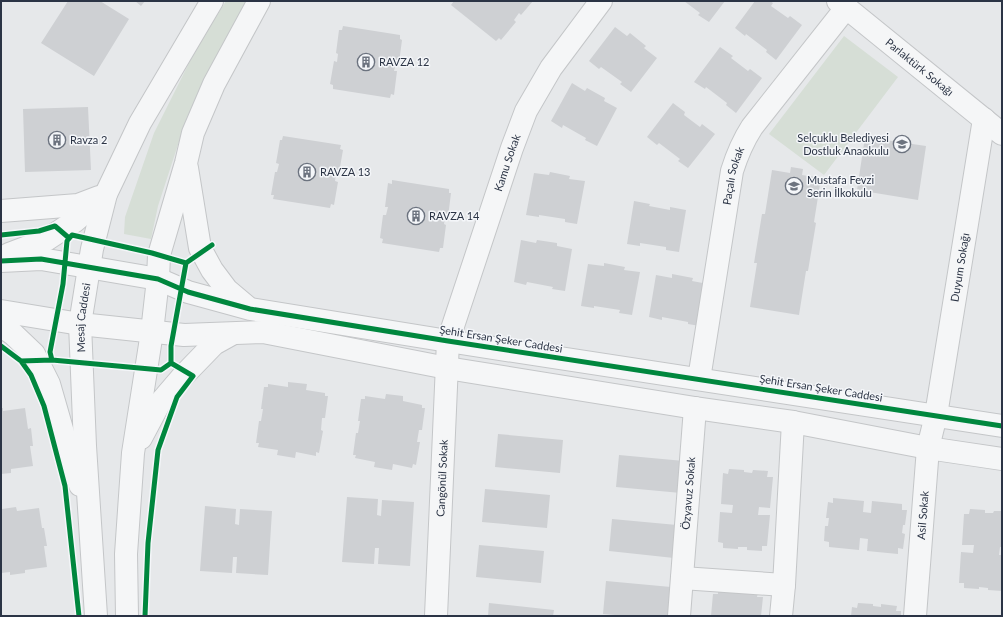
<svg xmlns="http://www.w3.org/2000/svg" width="1003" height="617" font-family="Lato,sans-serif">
<rect width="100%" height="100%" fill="#e6e8ea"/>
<path fill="#d6ded6" d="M226,1H247L187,117L158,206L151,239L124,234L125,217L154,133L198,45Z
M844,36L898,77L824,175L769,134Z"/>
<path fill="#ced0d3" d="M68,1H100L129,19L94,76L41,43Z
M135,1H145L141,6Z
M454,1H533L521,15L519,13L514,20L516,22L501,40L499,38L496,41L451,5Z
M684,1H725L709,22L698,15L700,13Z
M755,1H770L773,3L771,6L788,18L790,16L802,25L776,60L766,52L767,50L746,34L745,36L735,28Z
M343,26L400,35V39L402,40L399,63H396L394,71H397L394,95L391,94L390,98L333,89V85L330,84L334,61L337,62L338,54L336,53L339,30H342Z
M615,27L627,36L630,33L646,46L644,48L657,58L631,92L620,84L622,82L601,67L599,69L589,61Z
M720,47L733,56L731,58L748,71L750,69L762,78L736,113L726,105L727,103L706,87L705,89L694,82Z
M572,83L585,91L587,88L605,98L604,101L617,108L597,146L585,140L586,138L563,125L562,128L551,121Z
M673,103L685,112L684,115L700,127L702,124L715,134L688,168L678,161L680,159L659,143L657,145L647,137Z
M88,107L91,170L25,172L23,109Z
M283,136L341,145L340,149L343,150L339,173H336L335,181L338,182L334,205L331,204L330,208L273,199L274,195H271L275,172H277L279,164L276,163L280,140H282Z
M865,137L926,146L918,200L857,190Z
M791,167L803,169L802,175L821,178L814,222L816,223L808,271H806L799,315L750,307L757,263H754L762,214H765L772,170L790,173Z
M550,172L570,176L569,179L585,181L577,224L565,222V219L539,215V217L526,215L534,173L549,175Z
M392,180L449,189V193H451L448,217L445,216L444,224L446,225L443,248H440L439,252L382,243L383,239L380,238L383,215H386L388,207H385L388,183L392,184Z
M634,201L650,204L649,206L670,210V207L686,210L679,252L666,250V247L640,243V246L627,244Z
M521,240L536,243L537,240L557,243V246L572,249L565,291L552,289L553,287L527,282L526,285L514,282Z
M604,263L625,267L624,270L640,272L632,315L619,313L620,310L594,306V308L581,306L588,264L604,266Z
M672,274L693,278L692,281L708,284L700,326L688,324V322L662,317V320L649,317L656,275L672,278Z
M288,382L307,384L306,390L325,393V396H328L325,418H322L321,430L323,431L319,453L316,452V456L296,452L295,458L277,455L278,450L258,447L259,443H256L259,421H261L263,409H261L264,387H268V384L288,387Z
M386,394L403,396V401L422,405V408H425L422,430H419L417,442H420L416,465L413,464L412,468L393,464L392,470L374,467L375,462L355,458L356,455H353L356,433H358L360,421H358L361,399H365V396L385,399Z
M1,408H3V411L25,408L28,429L31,428L33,446H30L33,466L11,469V473L1,474Z
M498,434L563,440L560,473L495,467Z
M619,455L684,461L681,493L616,487Z
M729,469L744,470V472L752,473L753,470L768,471L767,477H773L770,508L759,507L758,515H770L767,546H762V551L747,550V547H738V549L723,548V543L718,542L720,512L732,513L733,505L721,504L723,473L728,474Z
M485,489L550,495L547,528L482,522Z
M347,497L378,499L377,515L381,516L382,500L414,502L410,566L378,564L379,548H375L374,564L342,562Z
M833,498L864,501L863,512L871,513L872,501L902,504V510H907L905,525H903L902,533L905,534L903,549L898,548V554L867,551L868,539L860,538L859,550L829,547V542L824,541L825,526H828L829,518H826L828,502L833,503Z
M205,506L236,509L235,524L239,525L240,509L272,511L268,575L236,573L237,557H233L232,573L200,571Z
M16,507L17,511L39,508L42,528H44L47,546H44L47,567L25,570V573L10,575V572L1,573V513L2,509Z
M970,509L985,510V513H993L994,511H1002V547H1000L999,555H1002V591L988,590V588L979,587V589L964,588V583H959L961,552L973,553L974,545H962L964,514H969Z
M612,519L677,525L674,558L609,551Z
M479,545L544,551L541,583L476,577Z
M606,581L671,587L669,616H627L603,614Z
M718,589L758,592L757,597H763L761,616H711L713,594H718Z
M489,603L554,610L553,616H488Z
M858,603L873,604V606L881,607V604L897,606L896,611H901V616H851L852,607L857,608Z"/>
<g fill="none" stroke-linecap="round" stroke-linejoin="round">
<defs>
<g id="minor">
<path id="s1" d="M838,1L1002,134"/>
<path d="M187,168L200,248L212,270L227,290L246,306"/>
<path d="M1,211L78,205L99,197"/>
<path d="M9,254L46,240L75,221L106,194"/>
<path d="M1,261L41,259L158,279L188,292L250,309L448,341L1002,426"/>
<path d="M1,311L80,324L184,335L263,332L447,368L695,408L793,422L928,448L1002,459"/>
<path d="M1,326L13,334L34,354L49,384L68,450L80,485"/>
<path id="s2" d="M699,379L732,171C737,155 743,141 752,127L846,8"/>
<path d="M141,438L159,404L183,376L214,344L232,334"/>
<path d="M682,578L784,585"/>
<path id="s3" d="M96,616L85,446L80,324L92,249L106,194L140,123L212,1"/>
<path d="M127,616L126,554L133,453L152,332L158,279L159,255L186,163L193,133L214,84L259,1"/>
<path id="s4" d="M436,616L448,341L512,148L526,111L551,68L601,1"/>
<path id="s5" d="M679,616L695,408"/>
<path d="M781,616L784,585L793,422"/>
<path id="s6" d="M915,616L928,448L936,415L984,119"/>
</g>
</defs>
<use href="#minor" stroke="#c4c6c8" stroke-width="24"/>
<use href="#minor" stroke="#f5f6f7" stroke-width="22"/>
<defs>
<path id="cycleway" d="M1,235L39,231L55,226L69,238
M1,261L41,259L158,279L188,292L250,309L448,341L1002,426
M1,346L21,361L31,375L44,406L65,486L79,616
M52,360L50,352L63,284L67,241L72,235L152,253L186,263
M21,361L52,360L161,370L171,363
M171,363V346L186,263L212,245
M145,616L148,543L158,450L177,397L193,376L171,363"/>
</defs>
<use href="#cycleway" stroke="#f4f6f9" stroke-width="8"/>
<use href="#cycleway" stroke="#00873e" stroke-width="5"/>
</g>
<defs>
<symbol id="building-ring" viewBox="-11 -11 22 22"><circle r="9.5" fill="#f4f6f9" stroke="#6c737f" stroke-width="1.5"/><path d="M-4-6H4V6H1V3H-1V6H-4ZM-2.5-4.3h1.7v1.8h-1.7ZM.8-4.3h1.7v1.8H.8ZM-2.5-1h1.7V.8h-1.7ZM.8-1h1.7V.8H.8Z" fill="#6c737f"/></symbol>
<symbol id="school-ring" viewBox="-11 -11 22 22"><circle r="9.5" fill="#f4f6f9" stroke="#6c737f" stroke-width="1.5"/><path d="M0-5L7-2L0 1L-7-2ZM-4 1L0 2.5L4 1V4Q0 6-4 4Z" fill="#6c737f"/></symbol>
</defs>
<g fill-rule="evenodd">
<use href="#building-ring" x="356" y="52" width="20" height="20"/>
<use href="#building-ring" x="47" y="130" width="20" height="20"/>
<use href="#school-ring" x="892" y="134" width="20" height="20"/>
<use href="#building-ring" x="297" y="162" width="20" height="20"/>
<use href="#school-ring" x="784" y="176" width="20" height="20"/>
<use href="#building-ring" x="406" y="206" width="20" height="20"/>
</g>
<g text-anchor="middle" stroke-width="3" stroke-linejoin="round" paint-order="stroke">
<g font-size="11" fill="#2b3445" stroke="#f4f6f9" text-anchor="start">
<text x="379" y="66">RAVZA 12</text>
<text x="889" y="142" text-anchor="end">Selçuklu Belediyesi<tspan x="889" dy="13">Dostluk Anaokulu</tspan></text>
<text x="70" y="144">Ravza 2</text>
<text x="320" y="176">RAVZA 13</text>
<text x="807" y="184">Mustafa Fevzi<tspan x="807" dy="13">Serin İlkokulu</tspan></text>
<text x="429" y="220">RAVZA 14</text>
</g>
<g font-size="11" fill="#2b3445" stroke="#f4f6f9">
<text dy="4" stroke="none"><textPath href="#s1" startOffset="105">Parlaktürk Sokağı</textPath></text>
<text dy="4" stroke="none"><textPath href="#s4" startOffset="463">Kamu Sokak</textPath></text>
<text dy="4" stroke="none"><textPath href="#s2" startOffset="206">Paçalı Sokak</textPath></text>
<text dy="4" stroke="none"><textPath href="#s6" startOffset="352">Duyum Sokağı</textPath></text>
<text dy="4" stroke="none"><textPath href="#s3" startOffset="299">Mesaj Caddesi</textPath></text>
<text transform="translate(501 339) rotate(9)" y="4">Şehit Ersan Şeker Caddesi</text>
<text transform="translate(821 388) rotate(9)" y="4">Şehit Ersan Şeker Caddesi</text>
<text dy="4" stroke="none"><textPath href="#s4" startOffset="138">Cangönül Sokak</textPath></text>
<text dy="4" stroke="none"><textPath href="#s5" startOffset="123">Özyavuz Sokak</textPath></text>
<text dy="4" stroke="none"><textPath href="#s6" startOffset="101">Asil Sokak</textPath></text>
</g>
</g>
<rect width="1003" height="617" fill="none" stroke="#2b3445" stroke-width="4"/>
</svg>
